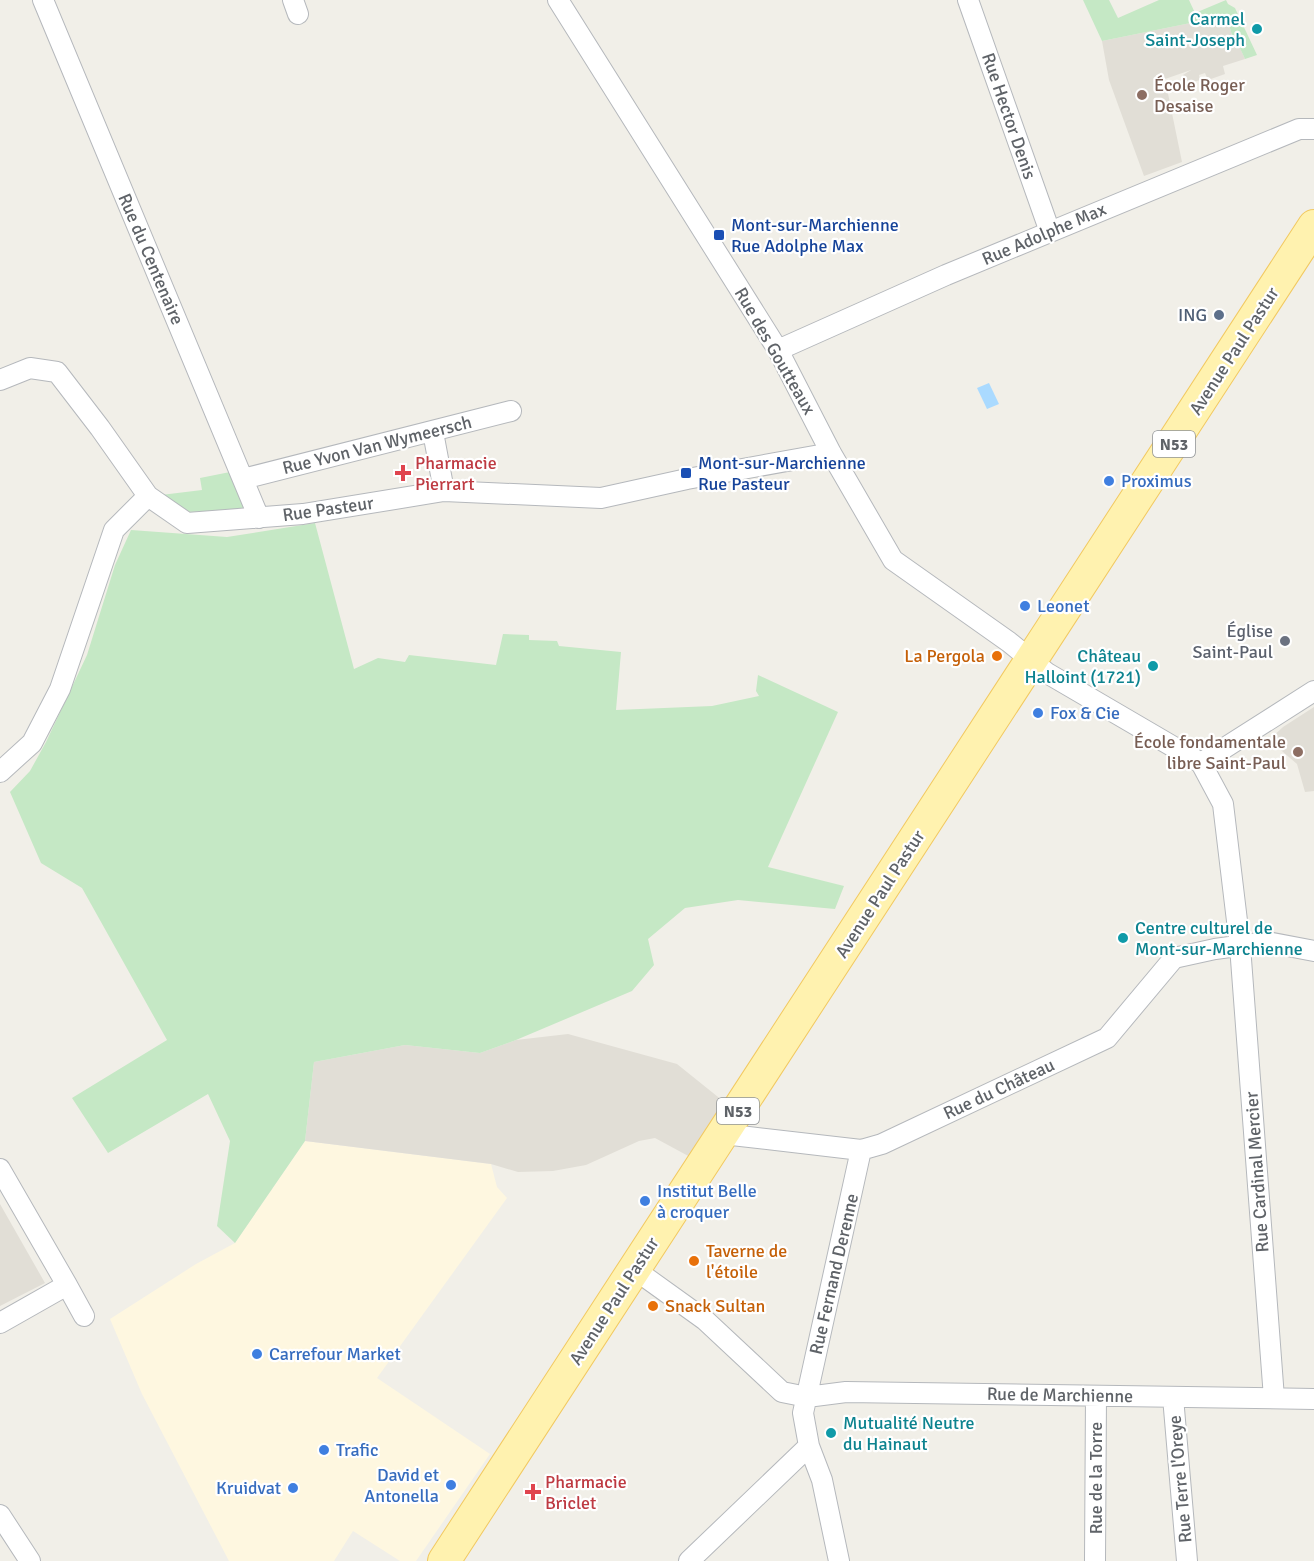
<svg xmlns="http://www.w3.org/2000/svg" width="1314" height="1561" font-family="Signika,sans-serif">
<rect width="100%" height="100%" fill="#f1efe8"/>
<path fill="#fef7e0" d="M305,1141L491,1164L497,1187L507,1198L377,1378L490,1454L416,1561H400L353,1531L334,1561H229L142,1394L110,1319L196,1264L235,1243Z"/>
<path fill="#e1ded6" d="M1220,17L1229,25L1232,35L1234,34L1245,59L1223,66L1225,74L1208,80L1205,73L1199,75L1200,80L1187,84L1183,75L1191,70L1165,79L1182,162L1144,176L1109,80L1102,41Z
M1314,707V791L1305,792L1297,764L1269,740L1283,727Z
M568,1034L677,1064L728,1105L692,1158L655,1138L639,1141L586,1165L553,1171L518,1172L491,1164L305,1141L314,1062L405,1045L480,1053L516,1040Z
M0,1204L45,1283L0,1306Z"/>
<path fill="#c5e8c5" d="M1083,0H1109L1118,18L1159,0H1189L1195,13L1226,0L1228,4L1235,8L1257,55L1245,59L1234,35H1232L1229,25L1220,17L1102,41Z
M235,471L249,511L178,512L161,495L202,490L200,478Z
M315,523L354,669L378,658L405,662L409,655L496,665L503,634L529,635V640L557,641L559,646L621,652L616,710L712,706L759,696L756,691L758,675L838,712L768,867L844,886L835,909L738,900L685,908L648,939L654,965L632,991L516,1040L480,1053L405,1045L314,1062L305,1141L235,1243L217,1226L230,1141L208,1094L108,1153L72,1098L167,1040L82,888L41,863L10,792L30,771L46,742L87,655L115,565L131,530L227,537Z"/>
<path fill="#aadaff" d="M989,383L999,404L987,409L977,388Z"/>
<g fill="none" stroke-linecap="round" stroke-linejoin="round">
<defs>
<path id="minor" d="M43,0L259,518
M293,0L298,14
M558,0L778,350L831,453L893,560L1009,642L1047,673L1201,763
M968,0L1050,232
M778,350L946,275L1299,129H1314
M0,380L30,368L57,372L100,428L148,496L187,523L303,514L444,491L601,498L687,479L831,453
M433,432L444,491
M243,479L511,411
M1201,763L1223,804L1240,946L1274,1398
M1201,763L1314,691
M0,772L32,743L60,689L114,530L148,496
M723,1134L861,1150L882,1144L1107,1038L1174,958L1215,949L1267,942L1314,951
M0,1169L67,1285L0,1323
M634,1269L705,1320L782,1392L807,1397L846,1392L1314,1399
M67,1285L84,1316
M1173,1397L1187,1561
M0,1515L30,1561
M689,1561L809,1446
M839,1561L822,1480L809,1446L803,1413L861,1150
M1095,1561L1096,1396"/>
<path id="primary" d="M444,1561L1314,226"/>
</defs>
<use href="#minor" stroke="#b5b8bc" stroke-width="22"/>
<use href="#primary" stroke="#f2c960" stroke-width="34"/>
<use href="#minor" stroke="#fff" stroke-width="20"/>
<use href="#primary" stroke="#fff2af" stroke-width="32"/>
</g>
<g fill="#0f9aa8" stroke="#fff" stroke-width="2">
<circle cx="1257" cy="29" r="6"/>
<circle cx="1153" cy="666" r="6"/>
<circle cx="1123" cy="938" r="6"/>
<circle cx="831" cy="1433" r="6"/>
</g>
<g fill="#8d6e63" stroke="#fff" stroke-width="2">
<circle cx="1142" cy="95" r="6"/>
<circle cx="1298" cy="752" r="6"/>
</g>
<g fill="#1a4fb4" stroke="#fff" stroke-width="2">
<rect x="713" y="229" width="12" height="12" rx="3"/>
<rect x="680" y="467" width="12" height="12" rx="3"/>
</g>
<circle fill="#5c6f8a" stroke="#fff" stroke-width="2" cx="1219" cy="315" r="6"/>
<g fill="#e0444e" stroke="#fff" stroke-width="2">
<path d="M400 464h6v6h6v6h-6v6h-6v-6h-6v-6h6z"/>
<path d="M530 1483h6v6h6v6h-6v6h-6v-6h-6v-6h6z"/>
</g>
<g fill="#3f7fe0" stroke="#fff" stroke-width="2">
<circle cx="1109" cy="481" r="6"/>
<circle cx="1025" cy="606" r="6"/>
<circle cx="1038" cy="713" r="6"/>
<circle cx="645" cy="1201" r="6"/>
<circle cx="257" cy="1354" r="6"/>
<circle cx="324" cy="1450" r="6"/>
<circle cx="451" cy="1485" r="6"/>
<circle cx="293" cy="1488" r="6"/>
</g>
<circle fill="#6b7280" stroke="#fff" stroke-width="2" cx="1285" cy="641" r="6"/>
<g fill="#e8710a" stroke="#fff" stroke-width="2">
<circle cx="997" cy="656" r="6"/>
<circle cx="694" cy="1261" r="6"/>
<circle cx="653" cy="1306" r="6"/>
</g>
<g text-anchor="middle" stroke-width="4.5" stroke-linejoin="round" paint-order="stroke">
<g fill="#fff" stroke="#8f9295" stroke-width="1.5">
<rect x="1153" y="431" width="42" height="26" rx="4.5"/>
<rect x="717" y="1098" width="42" height="26" rx="4.5"/>
</g>
<g font-size="16" font-weight="bold" fill="#5f6368">
<text x="1174" y="450">N53</text>
<text x="738" y="1117">N53</text>
</g>
<g font-size="18" fill="#0d838f" stroke="#fff" text-anchor="end">
<text x="1245" y="25">Carmel<tspan x="1245" dy="21">Saint-Joseph</tspan></text>
<text x="1141" y="662">Château<tspan x="1141" dy="21">Halloint (1721)</tspan></text>
<text x="1135" y="934" text-anchor="start">Centre culturel de<tspan x="1135" dy="21">Mont-sur-Marchienne</tspan></text>
<text x="843" y="1429" text-anchor="start">Mutualité Neutre<tspan x="843" dy="21">du Hainaut</tspan></text>
</g>
<g font-size="18" fill="#785e54" stroke="#fff" text-anchor="start">
<text x="1154" y="91">École Roger<tspan x="1154" dy="21">Desaise</tspan></text>
<text x="1286" y="748" text-anchor="end">École fondamentale<tspan x="1286" dy="21">libre Saint-Paul</tspan></text>
</g>
<g font-size="18" fill="#5f6368" stroke="#fff">
<text transform="translate(1009 116) rotate(71)" y="6">Rue Hector Denis</text>
<text transform="translate(1044 234) rotate(-23)" y="6">Rue Adolphe Max</text>
<text transform="translate(151 259) rotate(67)" y="6">Rue du Centenaire</text>
<text transform="translate(775 351) rotate(60)" y="6">Rue des Goutteaux</text>
<text transform="translate(1234 351) rotate(-57)" y="6">Avenue Paul Pastur</text>
<text transform="translate(377 445) rotate(-14)" y="6">Rue Yvon Van Wymeersch</text>
<text transform="translate(328 509) rotate(-8)" y="6">Rue Pasteur</text>
<text transform="translate(880 894) rotate(-57)" y="6">Avenue Paul Pastur</text>
<text transform="translate(999 1089) rotate(-25)" y="6">Rue du Château</text>
<text transform="translate(1257 1172) rotate(-94)" y="6">Rue Cardinal Mercier</text>
<text transform="translate(834 1274) rotate(-77)" y="6">Rue Fernand Derenne</text>
<text transform="translate(614 1301) rotate(-57)" y="6">Avenue Paul Pastur</text>
<text transform="translate(1060 1395) rotate(1)" y="6">Rue de Marchienne</text>
<text transform="translate(1096 1478) rotate(-90)" y="6">Rue de la Torre</text>
<text transform="translate(1180 1479) rotate(-95)" y="6">Rue Terre l'Oreye</text>
</g>
<g font-size="18" fill="#164399" stroke="#fff" text-anchor="start">
<text x="731" y="231">Mont-sur-Marchienne<tspan x="731" dy="21">Rue Adolphe Max</tspan></text>
<text x="698" y="469">Mont-sur-Marchienne<tspan x="698" dy="21">Rue Pasteur</tspan></text>
</g>
<g font-size="18" fill="#4e5e75" stroke="#fff" text-anchor="end">
<text x="1207" y="321">ING</text>
</g>
<g font-size="18" fill="#be3a42" stroke="#fff" text-anchor="start">
<text x="415" y="469">Pharmacie<tspan x="415" dy="21">Pierrart</tspan></text>
<text x="545" y="1488">Pharmacie<tspan x="545" dy="21">Briclet</tspan></text>
</g>
<g font-size="18" fill="#366cbe" stroke="#fff" text-anchor="start">
<text x="1121" y="487">Proximus</text>
<text x="1037" y="612">Leonet</text>
<text x="1050" y="719">Fox &amp; Cie</text>
<text x="657" y="1197">Institut Belle<tspan x="657" dy="21">à croquer</tspan></text>
<text x="269" y="1360">Carrefour Market</text>
<text x="336" y="1456">Trafic</text>
<text x="439" y="1481" text-anchor="end">David et<tspan x="439" dy="21">Antonella</tspan></text>
<text x="281" y="1494" text-anchor="end">Kruidvat</text>
</g>
<g font-size="18" fill="#5b616d" stroke="#fff" text-anchor="end">
<text x="1273" y="637">Église<tspan x="1273" dy="21">Saint-Paul</tspan></text>
</g>
<g font-size="18" fill="#c56008" stroke="#fff" text-anchor="start">
<text x="985" y="662" text-anchor="end">La Pergola</text>
<text x="706" y="1257">Taverne de<tspan x="706" dy="21">l'étoile</tspan></text>
<text x="665" y="1312">Snack Sultan</text>
</g>
</g>
</svg>
